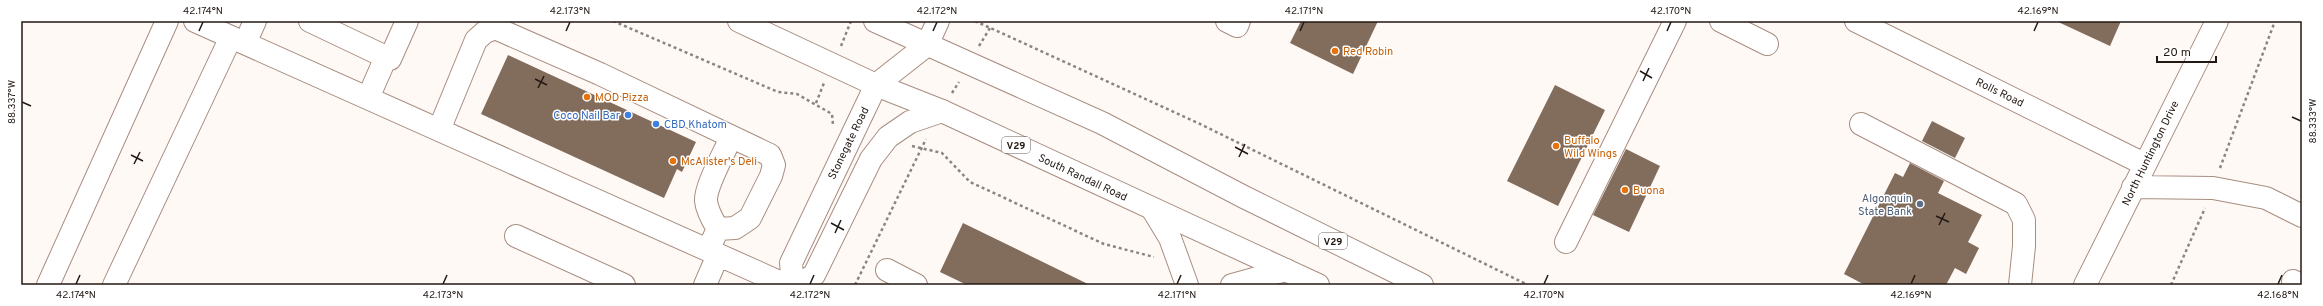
<svg xmlns="http://www.w3.org/2000/svg" width="2323" height="306" font-family="Overpass,sans-serif">
<rect width="100%" height="100%" fill="#fff9f6"/>
<path fill="#826c5c" d="M1301,21H1378L1353,74L1290,43Z
M2056,21H2121L2110,46Z
M508,55L696,142L682,172L677,169L664,198L481,114Z
M1555,85L1605,110L1558,206L1507,181Z
M1932,121L1965,138L1955,158L1922,141Z
M1626,149L1660,166L1629,232L1593,215Z
M1910,163L1944,181L1938,193L1982,215L1968,242L1979,248L1966,274L1955,268L1946,285H1865L1844,274L1895,173L1903,177Z
M963,223L1090,285H967L940,272Z"/>
<g fill="none" stroke-linecap="round" stroke-linejoin="round">
<defs>
<path id="minor" d="M195,21L786,285
M310,21L390,59L407,21
M1227,21L1237,26L1239,21
M1721,21L1767,44
M1856,21L2144,164
M245,43L255,21
M368,98L386,57
M1861,124L2016,204L2024,220V246L2020,285
M439,130L476,40L485,32L495,28L600,74L770,155L774,165L771,176L750,218L735,228L718,229L708,250
M2133,187L2213,188L2266,198L2302,216
M1153,210L1170,238L1187,285
M718,229C713,221 707,211 706,201C705,186 725,152 731,137
M516,236L624,285
M1566,242L1675,21
M887,270L916,285
M2293,281L2301,285
M48,285L167,21
M114,285L231,37
M705,285L718,255
M793,285L791,263L876,85L927,45L938,21
M798,285L814,275L871,159L888,137L910,122L942,111
M1232,285L1286,270
M2085,285L2217,21"/>
<path id="major" d="M739,21L876,85L942,111L1318,285
M875,21L1102,123L1244,197L1422,285"/>
</defs>
<use href="#minor" stroke="#a88d80" stroke-width="24"/>
<use href="#major" stroke="#a88d80" stroke-width="24"/>
<path stroke="#8c8480" stroke-width="2.5" stroke-dasharray="3 3" stroke-linecap="butt" d="M613,21L778,92L797,94L832,114L833,125
M975,21L1198,123L1528,285
M841,46L851,21
M979,46L990,28
M952,93L959,82
M816,103L824,83
M912,146L942,153L970,182L1104,244L1154,257
M2220,168L2275,21
M855,285L926,139
M2171,285L2205,208"/>
<use href="#minor" stroke="#fff" stroke-width="22"/>
<use href="#major" stroke="#fff" stroke-width="22"/>
</g>
<path fill="none" stroke="#231914" stroke-width="1.5" d="M199,31L203,22M566,31L570,22M933,31L937,22M1300,31L1304,22M1667,31L1671,22M2034,31L2038,22M1640,71L1652,78M535,79L547,85M1643,81L1649,68M538,88L544,76M22,102L31,106M2292,117L2301,121M1235,147L1248,154M131,155L143,161M1239,157L1245,144M134,164L140,152M1936,216L1949,222M831,223L844,230M1939,225L1945,213M835,233L841,220M76,284L80,275M443,284L447,275M810,284L814,275M1177,284L1181,275M1544,284L1548,275M1911,284L1915,275M2278,284L2282,275"/>
<g fill="#e8710a" stroke="#fff" stroke-width="1.5">
<circle cx="1335" cy="51" r="4"/>
<circle cx="587" cy="97" r="4"/>
<circle cx="1556" cy="146" r="4"/>
<circle cx="673" cy="161" r="4"/>
<circle cx="1625" cy="190" r="4"/>
</g>
<g fill="#3f7fe0" stroke="#fff" stroke-width="1.5">
<circle cx="628" cy="115" r="4"/>
<circle cx="656" cy="124" r="4"/>
</g>
<circle fill="#5c6f8a" stroke="#fff" stroke-width="1.5" cx="1920" cy="204" r="4"/>
<g text-anchor="middle" stroke-width="3" stroke-linejoin="round" paint-order="stroke">
<g fill="#fff" stroke="#655e5a" stroke-width="1">
<rect x="1002" y="137" width="28" height="16" rx="3"/>
<rect x="1319" y="233" width="28" height="16" rx="3"/>
</g>
<g font-size="10" font-weight="bold" fill="#231914">
<text x="1016" y="149">V29</text>
<text x="1333" y="245">V29</text>
</g>
<g font-size="11" fill="#c56008" stroke="#fff" text-anchor="start">
<text x="1343" y="55">Red Robin</text>
<text x="595" y="101">MOD Pizza</text>
<text x="1564" y="144">Buffalo<tspan x="1564" dy="13">Wild Wings</tspan></text>
<text x="681" y="165">McAlister's Deli</text>
<text x="1633" y="194">Buona</text>
</g>
<g font-size="11" fill="#231914" stroke="#fff">
<text transform="translate(2000 92) rotate(26)" y="4">Rolls Road</text>
<text transform="translate(848 143) rotate(-64)" y="4">Stonegate Road</text>
<text transform="translate(2150 153) rotate(-64)" y="4">North Huntington Drive</text>
<text transform="translate(1083 177) rotate(25)" y="4">South Randall Road</text>
</g>
<g font-size="11" fill="#366cbe" stroke="#fff" text-anchor="end">
<text x="620" y="119">Coco Nail Bar</text>
<text x="664" y="128" text-anchor="start">CBD Khatom</text>
</g>
<g font-size="11" fill="#4e5e75" stroke="#fff" text-anchor="end">
<text x="1912" y="202">Algonquin<tspan x="1912" dy="13">State Bank</tspan></text>
</g>
</g>
<rect width="2323" height="306" fill="none" stroke="#ffffff" stroke-width="44"/>
<path d="M2157 56v6h59v-6" fill="none" stroke="#231914" stroke-width="2"/>
<text x="2163" y="56" font-size="12" fill="#231914" stroke="#ffffff" stroke-width="3" paint-order="stroke">20 m</text>
<rect x="22" y="22" width="2279" height="262" fill="none" stroke="#231914" stroke-width="1.5"/>
<g font-size="10" text-anchor="middle" fill="#231914">
<text x="203" y="14">42.174°N</text>
<text x="570" y="14">42.173°N</text>
<text x="937" y="14">42.172°N</text>
<text x="1304" y="14">42.171°N</text>
<text x="1671" y="14">42.170°N</text>
<text x="2038" y="14">42.169°N</text>
<text transform="translate(11 102) rotate(-90)" y="4">88.337°W</text>
<text transform="translate(2312 121) rotate(-90)" y="4">88.333°W</text>
<text x="76" y="298">42.174°N</text>
<text x="443" y="298">42.173°N</text>
<text x="810" y="298">42.172°N</text>
<text x="1177" y="298">42.171°N</text>
<text x="1544" y="298">42.170°N</text>
<text x="1911" y="298">42.169°N</text>
<text x="2278" y="298">42.168°N</text>
</g>
</svg>
